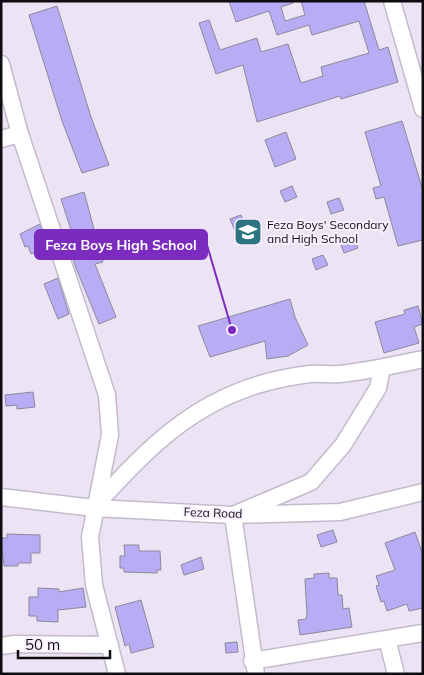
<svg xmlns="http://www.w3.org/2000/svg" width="424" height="675" font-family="Mulish,sans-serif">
<rect width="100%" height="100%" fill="#ece3f4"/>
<path fill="#b8adf5" stroke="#8b8999" d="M229,1H293V3L281,7L285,21L305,15L301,1H364L379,50L388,47L398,82L341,99L340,96L257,122L243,65L216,74L199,23L209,20L220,50L257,38L261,52L288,44L301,83L323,76L321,67L369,53L359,21L312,35L309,25L277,35L269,11L236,22Z
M57,6L91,117L109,165L82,173L62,121L29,15Z
M402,121L423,191V240L398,246L384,197L376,199L373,188L381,186L365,132Z
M286,132L296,159L275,167L265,140Z
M292,186L297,197L285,202L280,191Z
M84,192L103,262L95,264L116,317L99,324L76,268L65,232L71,230L61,199Z
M339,198L344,210L331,214L327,202Z
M241,215L250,239L240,243L230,219Z
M40,224L48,248L31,254L28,246L25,247L20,234Z
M353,235L358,248L344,253L339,240Z
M323,255L328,265L316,270L312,259Z
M58,278L69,314L58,319L44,284Z
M290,299L295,317L308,345L288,356L267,359L265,341L210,357L198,326Z
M418,306L423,324L414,327L419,343L384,353L375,322L405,314L404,310Z
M33,392L35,407L17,409V405L6,406L5,395Z
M333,530L337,542L321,547L317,535Z
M415,532L423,555V608L409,611L407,604L387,611L384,601L381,602L376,586L379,585L376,576L395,570L385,543Z
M7,534L40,535V553H31V563H18V566H4L1,538H7Z
M124,545H139V551H160L161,570H157V573L124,572V568H120V556H125Z
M201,557L204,569L184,575L181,565Z
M329,573V578H337L338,595H342L343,609L349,608L352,627L300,635L298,620L306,619L307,615L305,579L314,578V574Z
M38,588L59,589V592L83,588L86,607L58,610V622L37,621V616H29V597H38Z
M141,600L154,647L131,653L129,644L125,646L115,607Z
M237,642L238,652L226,653L225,643Z"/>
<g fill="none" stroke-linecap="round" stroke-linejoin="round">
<defs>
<path id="minor" d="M392,1L423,109
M1,64L20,134L107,395L110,435L90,537L94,585L117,674
M1,139L20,134
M1,497L94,508L233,515L340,512L423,492
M97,504C145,450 192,403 264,383C278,379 295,376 309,374C320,373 330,375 340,374C368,371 395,365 423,359
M387,639L396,674
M1,646L15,644L110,645
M252,661L423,633
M256,674L233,515L311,482L343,445L378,388L382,368"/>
</defs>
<use href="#minor" stroke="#c3bbcb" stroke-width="19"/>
<use href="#minor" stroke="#fff" stroke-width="16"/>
</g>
<defs>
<symbol id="school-square" viewBox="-11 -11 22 22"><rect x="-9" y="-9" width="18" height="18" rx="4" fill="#2d7381" stroke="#f8f1ff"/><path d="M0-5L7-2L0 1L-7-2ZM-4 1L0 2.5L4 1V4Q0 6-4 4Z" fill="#fff"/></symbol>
</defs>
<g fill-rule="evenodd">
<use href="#school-square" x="232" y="216" width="32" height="32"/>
</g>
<g text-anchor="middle" stroke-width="4" stroke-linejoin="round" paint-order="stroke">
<g font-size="12" fill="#100d12" stroke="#f8f1ff" text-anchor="start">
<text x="267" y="229">Feza Boys' Secondary<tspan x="267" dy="14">and High School</tspan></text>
</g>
<g font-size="12" fill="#100d12" stroke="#f8f1ff">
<text transform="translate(213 513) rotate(2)" y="4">Feza Road</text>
</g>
</g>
<path fill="none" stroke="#7b2cbf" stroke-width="2" d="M232 330L207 245"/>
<circle fill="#7b2cbf" stroke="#f8f1ff" stroke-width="2" cx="232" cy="330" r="5"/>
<rect fill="#7b2cbf" stroke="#7b2cbf" stroke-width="2" x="35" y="230" width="172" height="29" rx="5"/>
<g font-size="14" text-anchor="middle" font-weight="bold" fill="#fff">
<text x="121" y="250">Feza Boys High School</text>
</g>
<rect width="424" height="675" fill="none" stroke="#100d12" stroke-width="5"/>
<path d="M18 650v8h92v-8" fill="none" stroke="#100d12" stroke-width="2.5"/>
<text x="25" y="650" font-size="15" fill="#100d12" stroke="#f8f1ff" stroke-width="4" paint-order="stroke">50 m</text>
</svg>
